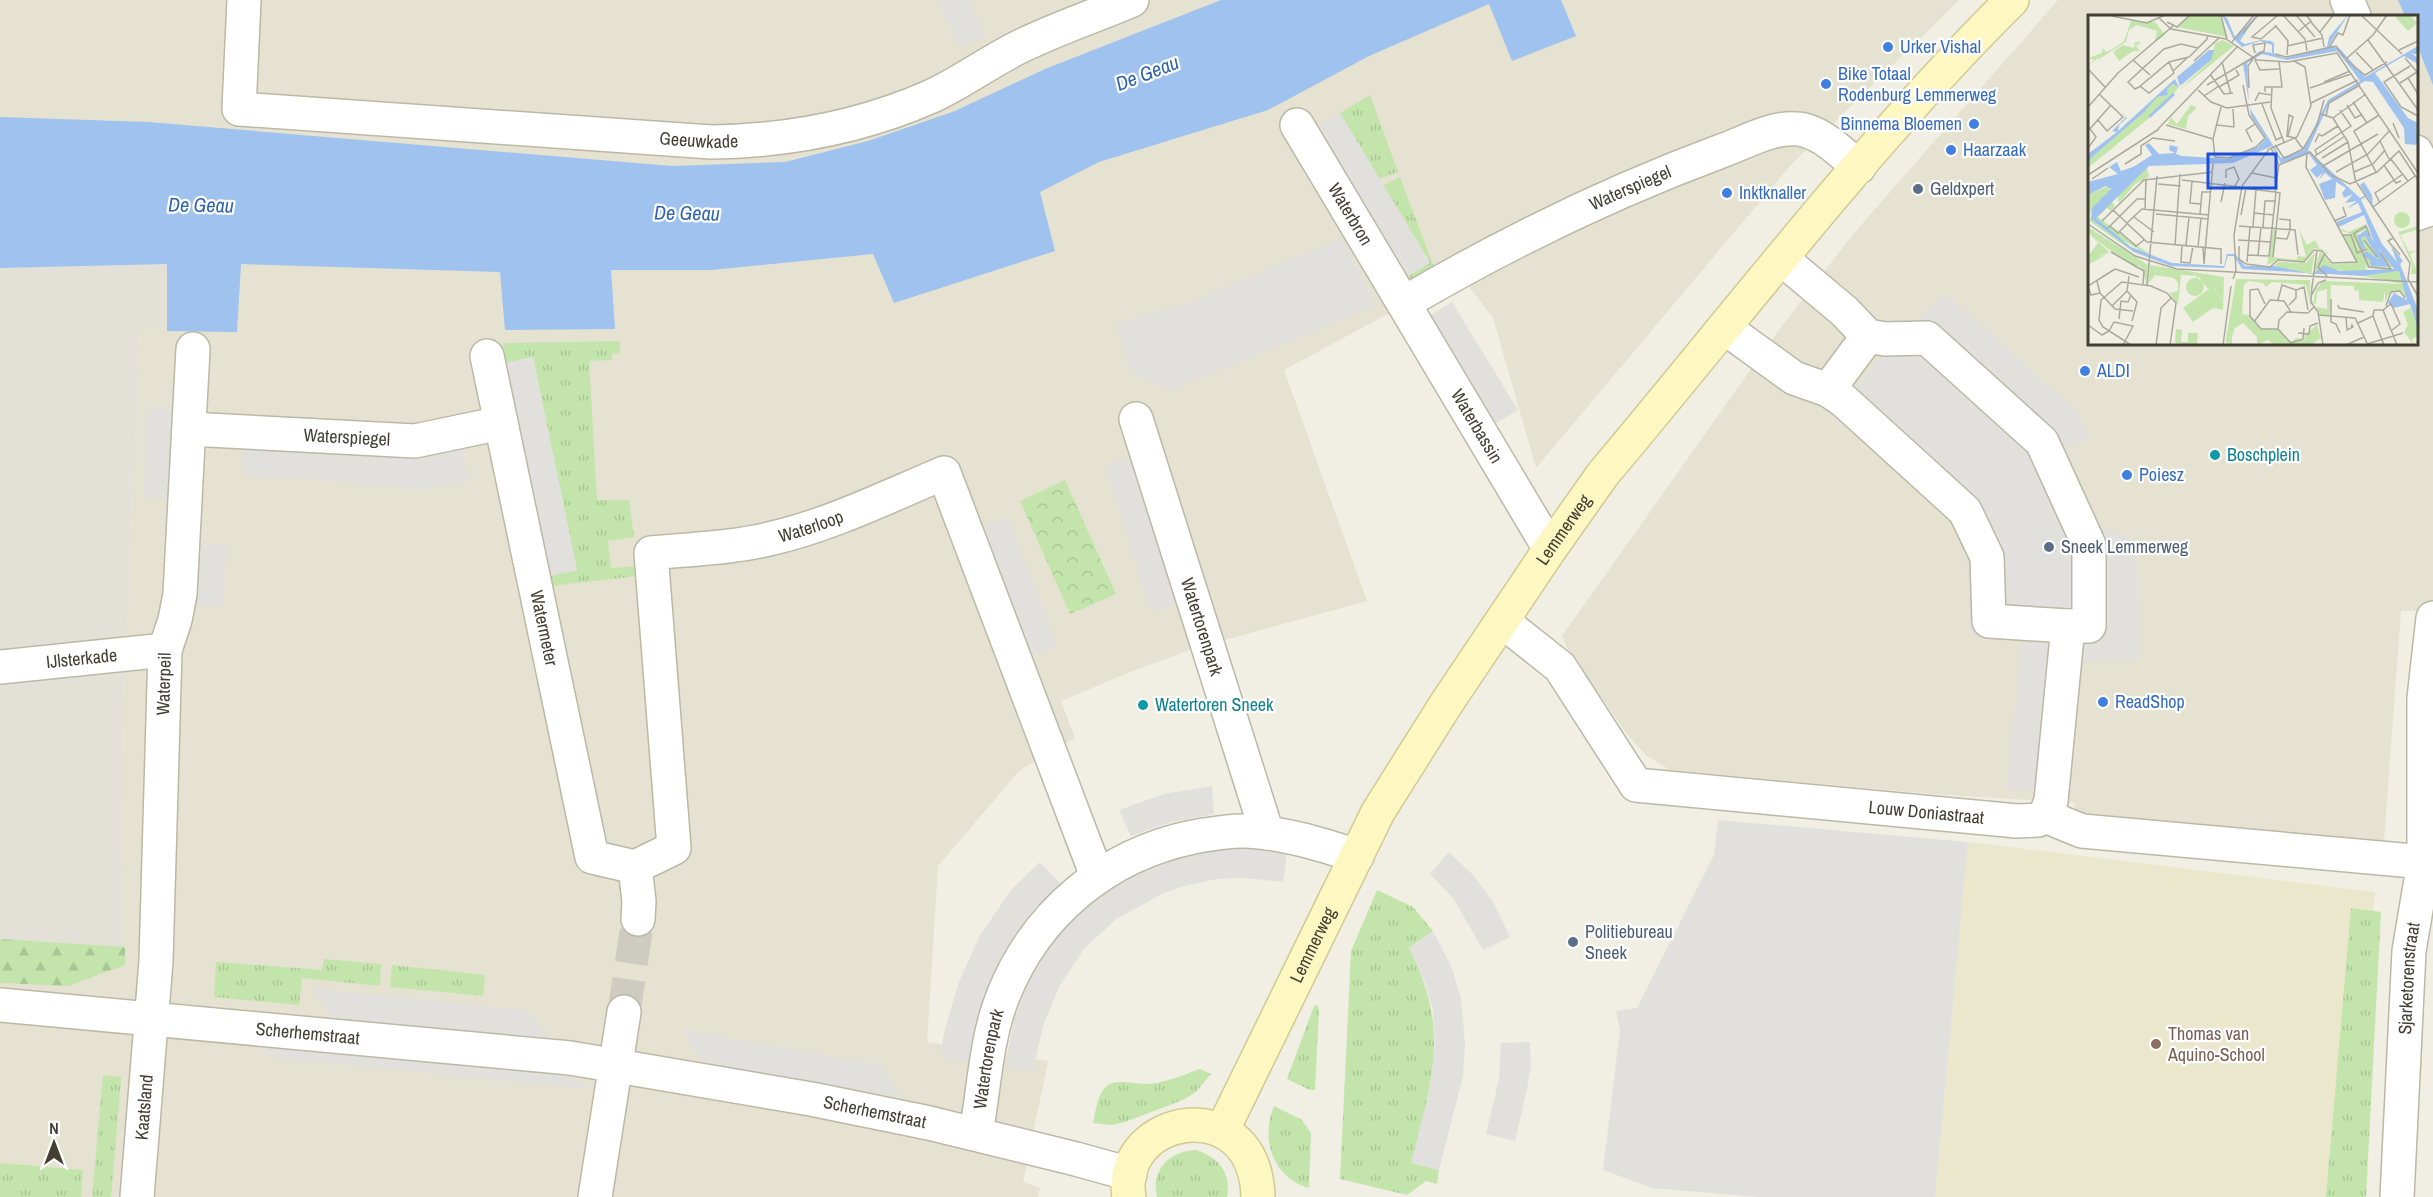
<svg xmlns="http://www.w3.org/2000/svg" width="2433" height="1197" font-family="'Archivo Narrow',sans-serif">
<defs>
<pattern id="grass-tufts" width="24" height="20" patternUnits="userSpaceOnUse" patternTransform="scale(1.5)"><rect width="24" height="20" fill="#c3e5ac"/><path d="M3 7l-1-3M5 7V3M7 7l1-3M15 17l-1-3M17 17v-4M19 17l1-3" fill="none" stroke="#a9c695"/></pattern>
<pattern id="forest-firs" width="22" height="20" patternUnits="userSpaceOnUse" patternTransform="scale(1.5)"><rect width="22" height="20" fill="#c3e5ac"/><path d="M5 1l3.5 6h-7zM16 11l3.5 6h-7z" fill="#a9c695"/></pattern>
<pattern id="park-crowns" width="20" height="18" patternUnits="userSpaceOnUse" patternTransform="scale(1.5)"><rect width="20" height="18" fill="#c3e5ac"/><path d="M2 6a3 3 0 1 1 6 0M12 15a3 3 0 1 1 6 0" fill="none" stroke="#a9c695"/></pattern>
</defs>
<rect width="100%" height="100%" fill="#f1efe3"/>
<path fill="#e5e2d1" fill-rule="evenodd" d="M0,0H1251L806,172L0,149Z
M1459,0H1959L1790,166L1536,468L1493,318L1460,275L1284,370L1367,601L1195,648L1128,673L1061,701L1075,738L1020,770L938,866L927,1042L1048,1061L1023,1182L1040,1188L1038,1197H0V960L121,956L124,700L140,327H180L181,247L708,251Z
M2058,0H2410L2433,51V610L2401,611L2384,842L2074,815L2075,803L1932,794L1670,770L1647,756L1627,734L1567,648L1562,636L1775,335L1854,233ZM2090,16H2416V344H2090Z"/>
<path fill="#e3e0d8" d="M181,247L180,327H140L124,700L121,956L0,960V248Z"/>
<path fill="#eae7cd" d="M1968,842L2375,892L2351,1197H1935Z"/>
<path fill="url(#grass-tufts)" d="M1370,95L1398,172L1379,179L1340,113Z
M1400,177L1435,270L1408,284L1405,278L1430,262L1383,185Z
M620,341V354H612V360L589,361L597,500H629L634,537L608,541L611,568L637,566L638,576L551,586L549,576L577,570L533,358L504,363L503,343Z
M1377,890L1413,907L1433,931L1409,948C1451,1029 1432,1080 1412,1163L1439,1170L1437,1184L1426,1181L1407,1195L1340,1179L1351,951Z
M2351,908L2381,912L2366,1197H2326Z
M324,959L381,964L380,986L302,978L299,1005L214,997L216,962L322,970Z
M392,965L485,975L483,996L390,987Z
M1317,1005L1319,1010L1315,1090H1310L1287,1079L1314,1006Z
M1200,1069L1211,1074L1196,1092L1183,1100L1125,1122L1111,1125L1093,1123C1096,1111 1097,1093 1108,1085C1116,1079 1135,1084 1145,1084C1164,1084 1182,1075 1200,1069Z
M103,1075L121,1077V1080L111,1197H92Z
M1274,1106L1302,1120L1311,1133L1309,1188C1273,1178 1260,1139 1274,1106Z
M1195,1150C1218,1156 1232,1173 1227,1197H1157C1151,1169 1169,1152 1195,1150Z
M0,1163L83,1170L81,1197H0Z"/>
<path fill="url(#forest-firs)" d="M0,939L125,947V965L68,986L0,983Z"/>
<path fill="url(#park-crowns)" d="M1065,480L1116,594L1070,614L1020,501Z"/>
<path fill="#e2e0dc" d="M938,0H969L986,36L960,47Z
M1340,113L1430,263L1405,278L1315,128Z
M1341,238L1359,269L1373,307L1169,391L1131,372L1115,324L1193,301Z
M1945,293L2078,413L2089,438L2063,450L2097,525L2136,540L2139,659L2092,660L2082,665L2080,670L2071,760L2038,757L2035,791L2006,789L2023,641L1971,636L1966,555L1953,525L1907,478L1832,417L1881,356Z
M1452,302L1518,410L1493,425L1427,317Z
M533,357L577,570L549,576L504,363Z
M145,408L174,409L169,500L144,498Z
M243,446H462L469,481L425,490L316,480L242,476Z
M1133,457L1179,604L1151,612L1105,465Z
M1008,517L1057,646L1030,656L980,528Z
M200,543L227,545L223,606L196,604Z
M1212,786L1214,814L1172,822L1131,836L1119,810L1164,794Z
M1718,820L1968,842L1935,1197H1759L1652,1188L1603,1170L1620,1030L1616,1011L1637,1008L1714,855Z
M1244,848L1287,853L1283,882L1244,878L1217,879L1184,886L1162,894L1116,919L1084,949L1060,985L1043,1026L1033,1072L1005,1067L1014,1018L1033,971L1062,930L1080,911L1120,882L1150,866L1176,858L1213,850Z
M1449,852L1474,876L1493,902L1510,937L1483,950L1453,898L1430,874Z
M1040,862L1060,883L1035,908L1018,930L993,975L978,1018L970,1062L940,1057L944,1033L958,984L980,935L1012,889Z
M1433,931L1451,966L1461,998L1465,1044L1463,1076L1439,1170L1411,1163L1430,1089L1435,1043L1433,1010L1425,982L1409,948Z
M311,988L526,1010L553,1041L336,1020Z
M683,1030L880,1065L903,1097L702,1063Z
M1530,1042L1531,1066L1527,1089L1515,1141L1486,1134L1499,1079L1501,1043Z
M259,1045L572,1077L588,1089L268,1057Z"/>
<path fill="#a0c2ee" d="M1221,0H1561L1576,36L1512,61L1489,4L1369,56L1268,110L1099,162L1040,192L1055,251L894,303L873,254L711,270H611L615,329L505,330L500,272L241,264L237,332L167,331V264L0,268V117L148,122L672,166L785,162L868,141L955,111L1045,69Z
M2398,0H2433V85L2417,45L2416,16H2405Z"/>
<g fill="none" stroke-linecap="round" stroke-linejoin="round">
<path stroke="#ceccc0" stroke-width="33" stroke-dasharray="33 16" stroke-linecap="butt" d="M624,1012L638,919"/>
<defs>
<g id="minor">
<path id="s1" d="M244,0L239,109L711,142C787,141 862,127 932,96C962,82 989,62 1019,47C1055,29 1095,16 1132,0"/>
<path d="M2347,0L2354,16"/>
<path id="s2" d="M1297,125L1550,549"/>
<path d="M2416,152L2433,188"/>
<path d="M2416,214L2433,208"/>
<path d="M1782,259L1844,311L1868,336L1885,339L1927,338L2042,442L2089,545V626H2068"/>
<path id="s3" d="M1404,303C1506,243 1613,191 1724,150C1746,142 1774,126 1798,129C1821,131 1842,154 1859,167"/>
<path d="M1725,328L1794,378L1828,390L1843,400L1965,511L1987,557L1989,621L2068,626L2051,801L2045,816"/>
<path id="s4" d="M487,356L592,857L635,867L639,901L638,919"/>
<path d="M1828,390L1868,336"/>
<path id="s5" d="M1136,419L1267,833"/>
<path id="s6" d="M189,429L415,441L501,423"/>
<path id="s7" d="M1502,621L1560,667L1636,785L2017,821L2038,820L2045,816L2082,831L2424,862"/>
<path id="s8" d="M0,667L165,650"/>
<path id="s9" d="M635,867L674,848L651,553C692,549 733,548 773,538C830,525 891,495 944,473L1097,876"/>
<path id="s10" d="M976,1134C984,1089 986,1038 1003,996C1036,913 1106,855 1193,837C1211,834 1228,830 1247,831C1285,833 1320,844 1357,856"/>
<path id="s11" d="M137,1197L156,961L165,650L175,620L180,594L193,349"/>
<path d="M595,1197L624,1012"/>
<path id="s12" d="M2397,1197L2409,951L2424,862V698L2433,618"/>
</g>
<g id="tertiary">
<path id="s13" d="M0,1005L570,1058L811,1099L929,1123L1076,1159L1130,1174"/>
</g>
<g id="secondary">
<path id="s14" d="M1222,1131L1378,812L1446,704L1550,549L1603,474C1737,315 1864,147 2012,0"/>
<path d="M1129,1197C1115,1115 1255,1088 1258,1197"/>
</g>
</defs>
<use href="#minor" stroke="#bcb8a6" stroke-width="36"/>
<use href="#tertiary" stroke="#bcb8a6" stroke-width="36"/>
<use href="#secondary" stroke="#d1ca94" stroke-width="36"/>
<use href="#minor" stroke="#fff" stroke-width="33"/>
<use href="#tertiary" stroke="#fff" stroke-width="33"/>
<use href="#secondary" stroke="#fdf8c1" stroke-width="33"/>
</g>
<g fill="#3f7fe0" stroke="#fff" stroke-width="2">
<circle cx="1888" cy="47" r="6"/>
<circle cx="1826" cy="84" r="6"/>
<circle cx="1974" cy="124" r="6"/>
<circle cx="1951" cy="150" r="6"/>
<circle cx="1727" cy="193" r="6"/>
<circle cx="2085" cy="371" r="6"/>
<circle cx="2127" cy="475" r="6"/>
<circle cx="2103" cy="702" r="6"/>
</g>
<g fill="#5c6f8a" stroke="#fff" stroke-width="2">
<circle cx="1918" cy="189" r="6"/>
<circle cx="2049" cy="547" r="6"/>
<circle cx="1573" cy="942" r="6"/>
</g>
<g fill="#0f9aa8" stroke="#fff" stroke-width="2">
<circle cx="2215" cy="455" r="6"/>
<circle cx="1143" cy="705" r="6"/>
</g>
<circle fill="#8d6e63" stroke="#fff" stroke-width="2" cx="2156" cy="1044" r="6"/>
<g text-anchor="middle" stroke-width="4.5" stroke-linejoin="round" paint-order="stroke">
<g font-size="18" fill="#366cbe" stroke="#fff" text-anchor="start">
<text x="1900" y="53">Urker Vishal</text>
<text x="1838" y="80">Bike Totaal<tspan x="1838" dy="21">Rodenburg Lemmerweg</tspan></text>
<text x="1962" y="130" text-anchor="end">Binnema Bloemen</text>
<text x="1963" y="156">Haarzaak</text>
<text x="1739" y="199">Inktknaller</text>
<text x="2097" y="377">ALDI</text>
<text x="2139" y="481">Poiesz</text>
<text x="2115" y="708">ReadShop</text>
</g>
<g font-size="18" fill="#433f34" stroke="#fff">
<text dy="6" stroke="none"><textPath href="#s1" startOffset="570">Geeuwkade</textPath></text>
<text dy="6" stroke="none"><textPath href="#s3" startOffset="254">Waterspiegel</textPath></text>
<text dy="6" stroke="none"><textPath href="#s2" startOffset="104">Waterbron</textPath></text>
<text dy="6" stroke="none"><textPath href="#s2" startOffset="351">Waterbassin</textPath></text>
<text dy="6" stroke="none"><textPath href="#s6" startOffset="158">Waterspiegel</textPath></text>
<text dy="6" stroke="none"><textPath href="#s9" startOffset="502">Waterloop</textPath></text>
<text dy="6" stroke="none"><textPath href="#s14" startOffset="693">Lemmerweg</textPath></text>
<text dy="6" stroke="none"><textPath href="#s5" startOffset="218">Watertorenpark</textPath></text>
<text dy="6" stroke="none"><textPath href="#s4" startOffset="278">Watermeter</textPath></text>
<text dy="6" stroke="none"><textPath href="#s8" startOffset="82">IJlsterkade</textPath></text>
<text dy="6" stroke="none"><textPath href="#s11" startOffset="514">Waterpeil</textPath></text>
<text dy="6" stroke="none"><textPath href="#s7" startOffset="506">Louw Doniastraat</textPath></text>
<text dy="6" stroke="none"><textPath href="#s14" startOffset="207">Lemmerweg</textPath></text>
<text dy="6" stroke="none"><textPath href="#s12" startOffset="219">Sjarketorenstraat</textPath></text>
<text dy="6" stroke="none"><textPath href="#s13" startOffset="309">Scherhemstraat</textPath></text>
<text dy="6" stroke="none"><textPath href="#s10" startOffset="76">Watertorenpark</textPath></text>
<text dy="6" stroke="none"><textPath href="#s11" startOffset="90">Kaatsland</textPath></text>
<text dy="6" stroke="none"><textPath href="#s13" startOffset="882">Scherhemstraat</textPath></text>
</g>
<g font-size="18" fill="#4e5e75" stroke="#fff" text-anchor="start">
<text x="1930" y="195">Geldxpert</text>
<text x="2061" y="553">Sneek Lemmerweg</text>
<text x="1585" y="938">Politiebureau<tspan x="1585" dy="21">Sneek</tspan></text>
</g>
<g font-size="18" fill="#0d838f" stroke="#fff" text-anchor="start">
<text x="2227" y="461">Boschplein</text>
<text x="1155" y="711">Watertoren Sneek</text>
</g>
<g font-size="18" fill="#785e54" stroke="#fff" text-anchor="start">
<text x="2168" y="1040">Thomas van<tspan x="2168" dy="21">Aquino-School</tspan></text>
</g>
<g font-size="20" font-style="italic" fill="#3064ab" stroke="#fff">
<text transform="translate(1147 73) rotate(-21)" y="7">De Geau</text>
<text transform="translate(201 205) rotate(1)" y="7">De Geau</text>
<text transform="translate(687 213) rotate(1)" y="7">De Geau</text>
</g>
</g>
<g transform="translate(2088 15)">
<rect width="330" height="330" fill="#f1efe3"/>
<path d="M43,6L67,7L77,20L57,34L67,26L69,16L49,10L41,15L38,27L11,44L13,48L10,43L0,51L6,45L0,43L14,38L15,33L18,37L23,35L36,26ZM47,27H54L48,31L52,36H45L31,46L25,37L35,30L46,33ZM85,69L91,72L77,90L0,153L3,143L69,82L80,80L79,74ZM103,90L109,93L100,101L98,114L80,109L83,102L89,109ZM59,152L61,162L47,169L31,188L30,181L24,187L27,191L23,196L19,193L10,202L60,238V240L26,220L8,203L9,198ZM21,171L22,177L5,192L0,205L4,202L48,239L0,205V180ZM278,209L286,227L278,215L270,218L277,230L273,223L277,220L291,245L279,236L274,239L276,243L281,244L283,251L302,252L289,231L306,252L279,253L276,249L279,256L274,257L242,255L236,251L225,259L232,236L243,249L268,248L255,221L262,220L270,240L263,219L254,216L251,213L261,217ZM0,212L60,250L58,269L54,253L50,250L49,254L23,236L0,218ZM211,214L219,230L227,225L231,233L237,235L248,246L236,235L226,233L216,247L189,245L179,250L185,215H189L185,242L208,245L210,241L218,242ZM227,237L223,259L186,251L190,247L218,248ZM62,250L136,262L135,295L125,293L135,285L125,271L120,274L111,262L107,265L109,261L93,260L90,290L82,278L90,276V268L86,263L67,260L60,269ZM311,256L318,272L319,285L314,276L302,277L297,287V275L295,287L271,285V276L266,275V271L243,270L242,300H232L228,292L239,294V274L229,277L228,289L225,288L228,274L235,266L315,269L275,261ZM148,264L222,265L223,294L218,270L184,267L178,272L175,268L160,266L156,270L154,299L161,300L172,314L191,315L202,328L208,323L217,325L216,321L229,310L233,323L223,330H186L180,325L169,330V322L155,308L146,314L145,322L144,317V330L138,327L137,330ZM323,293L330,314V321L324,324L326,330L316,317L320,310L315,297Z" fill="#c3e5ac"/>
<path d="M135,25L146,31L90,76L123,45L127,28ZM330,211V221L328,215L312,220L321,237L330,235L322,239L330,259H323L324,249L310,217ZM2,219L21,237L7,243L21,238L0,250V241L10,228Z" fill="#c3e5ac"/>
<path d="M103,0H132L140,22L89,12Z" fill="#c3e5ac"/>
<path d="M310,0H322L329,8L320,16L308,3ZM306 205a8 8 0 1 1 16 0a8 8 0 1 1-16 0ZM98 272a9 9 0 1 1 18 0a9 9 0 1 1-18 0ZM125,271L135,286L105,307L95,293ZM88,314L94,315L93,327H100V318H110L109,330L87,328Z" fill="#c3e5ac"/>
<path d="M134,0L139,3L147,22L169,0L152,26L157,29L173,25L183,26L186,28V39L197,43L239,32L241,22L260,0L241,30L252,34L277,62L330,31V40L323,38L330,43V49L316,41L287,58L320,103L330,108V130L317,129L316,113L285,67L277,66L241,88L220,135L272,183L278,180L272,170L276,167L284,180L285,191L279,181L273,185L294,229L309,247L303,231L315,246L312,249L330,295V314L322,289L306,293L300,288L306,278L319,285L311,256L275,261L154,254L146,241H140L136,253L83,251L46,237L3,204L4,193L23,174L18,171L0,180V167L30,159L21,152L29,147L33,156L45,152L64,140L57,130L61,128L71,139L87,138L81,135L82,130L90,132L88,139L94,141L140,144L170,132L178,123L163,101L155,49L172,36L184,38V30L172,26L154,32L145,23ZM249,36L265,56L248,64L265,56L272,66L240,85L215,135L193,143L161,92L159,48L174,39L199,45ZM184,131L193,149L221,139L229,150L222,155L229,163L235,157L231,165L237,158L244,164L231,169L237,185L247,183L248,167L258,173L254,178L256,183L265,179L257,188L269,186L258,194L270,188L274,197L248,207L251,212L276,200L286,227L278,215L269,221L274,235L277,233L273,223L277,221L291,245L279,236L274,239L276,243L281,244L283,251L302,252L289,231L306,254L251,256L236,250L225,259L186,251H157L147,239H139L136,251L84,248L43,232L8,203L61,151L145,148ZM121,35H126L123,45L92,71L89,62ZM87,64L91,72L85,69L79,74L80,80L69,82L56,97L3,143L0,151V139L29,117L24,116L38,102L31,92L39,103L31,110L30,116Z" fill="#a0c2ee" fill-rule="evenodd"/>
<path fill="none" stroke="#a0c2ee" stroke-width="3" d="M61,102L86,79"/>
<path fill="none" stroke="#aba99d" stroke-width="1.5" d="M133,0L139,25M195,0L217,24L219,36M208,0L227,22M273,0L314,39M24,1L59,8L77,0M71,3L83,14L138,24L169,45L200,47L249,38L330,158M79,7L89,12L102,0M223,7L234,20L236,32M187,10L200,26L199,40M188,11L173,24L164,22L190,0M211,16L223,6L218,0M232,17L245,0M155,18L170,0M280,25L330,95M144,27L166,0M199,31L235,23M242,31L250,18L255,20L262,0M110,33L93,29L76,34L40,67L47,74L51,72L81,47L101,42L119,24L120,20M311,35L330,26M268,37L285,55M187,39L198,42L248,31L257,43M317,43L329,57M258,44L285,20L299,0M45,45L62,60M167,45L172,55L191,54M258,45L277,60L299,47M106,46L132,22M134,47L143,79M322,51L296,67L313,92L330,101M0,54L17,72M85,56L99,43M122,59L136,79L145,78M320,63L330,79M236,67L262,56M312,68L329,57M119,70L176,36L177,28L165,30L167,38M52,71L61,78L86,58L81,47M131,72L151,60L148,55M184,72L183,93L196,127M161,73L160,51L165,44M222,73L263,59M110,75L123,87L139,93L182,87M177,77V72H194L191,46M116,81L131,71M167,86L171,78L184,80M265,87L279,108M223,88L270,65M174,89L188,125L194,122M259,90L267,103L273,100M0,92L30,58L85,11M233,99L245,103L260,127L268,168M238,101L241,88L272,70M245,103L278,79M10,105L19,116L35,102L11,79M305,108L311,123L309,118M78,110L125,124M129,110L146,112L145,94M0,111L8,122L0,133M70,114L150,31M0,116L23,90M198,121L207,123L215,134M199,121L201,100L205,102L200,121M125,124L127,142L141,143L168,132L177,123L161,100L155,70M125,124L133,92M292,126L301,144M164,127L158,115L167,109M227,127L231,119L234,121L250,111M187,130L196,143L215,134L229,110L236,85M183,133L191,150M229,139L227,135L263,111L252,95M227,141L257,121M234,143L260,127M302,143L320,166M37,149L53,139V131L65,123L87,126M191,150L222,137L243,160L262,169L289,157L311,136L330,165M296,150L308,168L313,166M235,151L290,119M248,157L280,139L302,115M266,157L285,149L297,135M288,157L266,116L291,100M164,158L188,163M0,160L71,114M138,163V155L146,152L151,164L147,171M4,164L20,153M94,165L152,172M104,166L102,188L113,189M269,168L322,248L320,264L330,281M70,169L93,171M155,173L187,177M187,177L191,150M133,187L137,168M292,188L287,178L315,159M285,192L327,161M57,194L58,164M25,195L59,227L133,234V249M166,198L186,200M68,199L121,204M112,199L114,177H123M153,200L158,173M46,202L66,217M14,206L56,165L125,157M246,206L258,201L255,192M39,208L54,194L121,200M0,209L47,241L89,254L330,267M22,211L30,218L39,209M151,211L207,215L210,240M165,211L168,175M175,212L177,186H188M20,213L49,184H58M32,217L48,231L56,225M265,219L278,211L282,221M266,219L281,252L303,254L293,238M254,220H263L269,238L279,234M188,223L199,224L202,215V205L191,204M305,223L300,226L312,240M150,225L183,227M276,225L289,242M87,230L92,159M94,230L93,247L102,248L105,231M98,230L101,202M151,231V244L158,249L182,252L190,245L216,247L226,235L234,236L244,248L269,247L218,152L219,138M110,232L113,203M115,232L116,249L125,149M23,237L56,256L55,269M237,238L230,252L239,261M160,240L181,241L188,177M170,241L173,212M185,242L192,178L188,177M159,247L162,212M27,254L51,262M41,261L39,276L49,287L44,306M145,264L148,256L146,220L154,171L181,134L209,122L223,91L217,52L206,46M9,266L12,278L27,294L45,296M59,270L69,161M224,271L223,287L230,297L235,330M224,272L229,235M12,278L3,280L0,271L27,254M223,281L230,268L238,265M243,284V307L248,309L252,318M190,285L194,270L208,275M177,289L170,274L162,275V301L173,314H190L191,305L199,297L220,298L226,292M201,290L208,283V275L216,272L220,295M250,290L251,293L276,297M24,291L39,276M298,291L303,277L312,276L317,283M295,295L303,289L312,309L304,315M230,300L267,303L280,330M285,301L296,330M258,302L259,315L265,312L264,310L263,313M31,304L33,286L40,287L43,280M166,307L182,285L196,286L203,297M270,308L285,301L286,295H295L309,330M0,310L14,320L21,316M190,314L203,328L215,324L216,313M21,316L26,307L45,311L35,330M210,318L221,319L222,311L230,308M279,329L315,318M43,330L15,312L11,305L13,285L34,267L63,271L79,278L88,288L82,330M68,330L73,293L84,282M135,330L143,271M258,330L276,322"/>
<path fill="#1d4ed8" fill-opacity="0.15" stroke="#1d4ed8" stroke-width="3" d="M120,139H188V173H120Z"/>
<rect width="330" height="330" fill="none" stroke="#433f34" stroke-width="3"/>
</g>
<g transform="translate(54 1143)" stroke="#ffffff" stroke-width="4.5" paint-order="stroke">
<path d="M0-4.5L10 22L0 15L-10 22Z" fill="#433f34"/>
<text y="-9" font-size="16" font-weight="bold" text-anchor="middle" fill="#433f34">N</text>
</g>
</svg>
